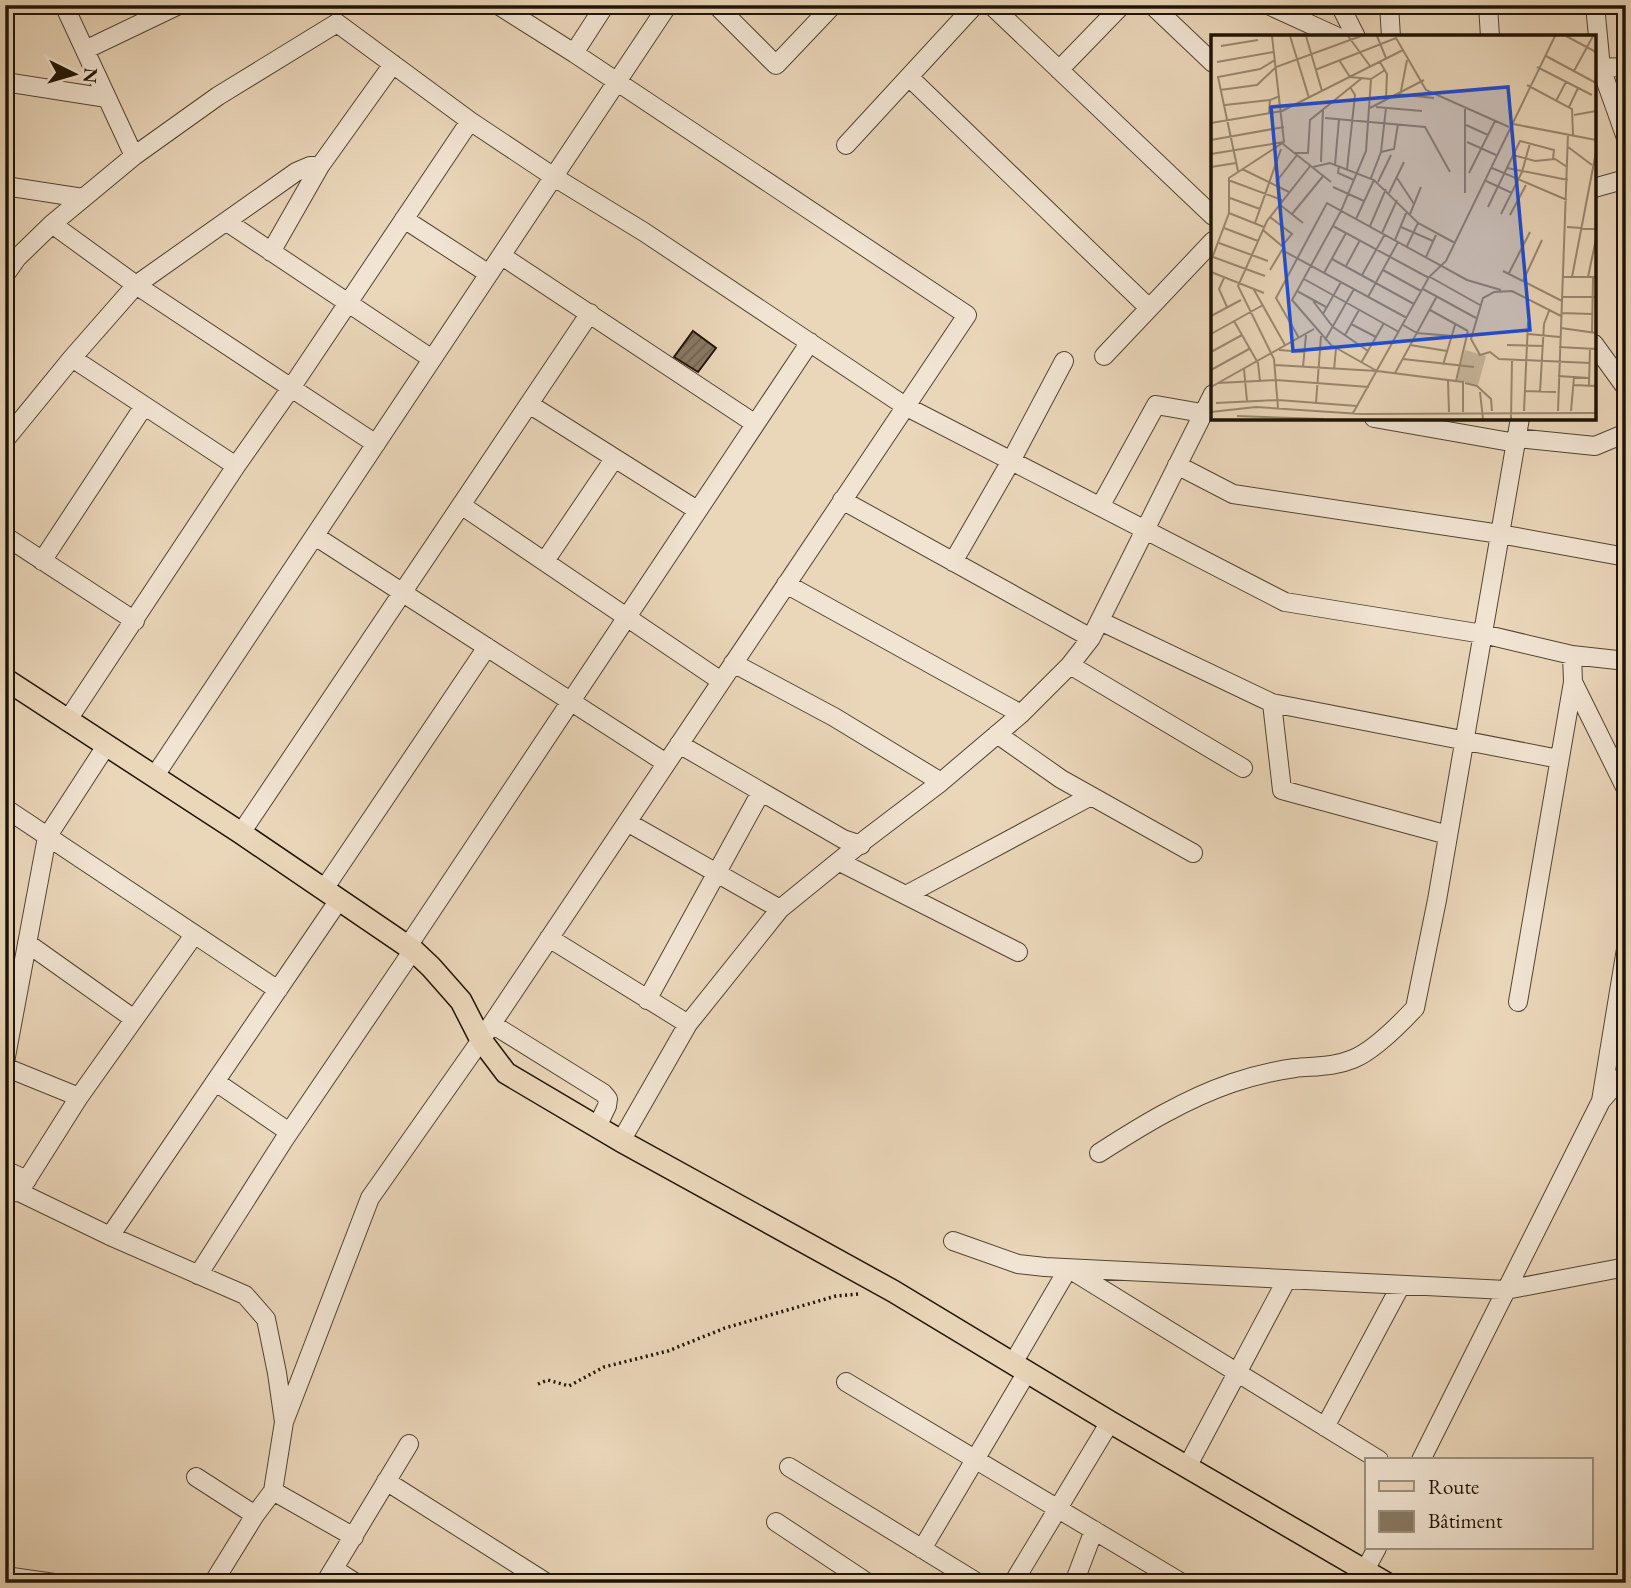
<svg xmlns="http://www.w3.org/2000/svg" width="1631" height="1588" font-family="'EB Garamond',serif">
<defs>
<pattern id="building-hatch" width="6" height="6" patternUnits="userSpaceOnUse" patternTransform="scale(1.75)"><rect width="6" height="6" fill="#897963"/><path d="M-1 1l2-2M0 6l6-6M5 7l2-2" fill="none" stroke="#6f6250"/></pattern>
</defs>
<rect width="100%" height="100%" fill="#ead6b9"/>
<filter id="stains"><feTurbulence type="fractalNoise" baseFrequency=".00286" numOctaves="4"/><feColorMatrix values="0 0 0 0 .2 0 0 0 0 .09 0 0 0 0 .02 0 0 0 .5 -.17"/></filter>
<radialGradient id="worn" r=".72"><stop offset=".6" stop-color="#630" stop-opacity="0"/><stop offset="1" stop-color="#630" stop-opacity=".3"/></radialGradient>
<path fill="url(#building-hatch)" stroke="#1f1405" stroke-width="2" d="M693,331L716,348L698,372L674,357Z"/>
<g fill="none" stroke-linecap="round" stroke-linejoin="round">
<defs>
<path id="minor" d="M64,5L134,156
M716,5L776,65L833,5
M991,5L1213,216
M1152,5L1213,63
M1268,5L1338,37
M1340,5L1356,37
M1389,5L1391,37
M1488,5L1490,37
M1595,5L1601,68L1626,138
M85,50L179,5
M574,53L605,5
M1594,68L1626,67
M1059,70L1122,5
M909,77L1149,308
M5,82L107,98
M846,145L975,5
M5,186L83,198
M1594,188L1626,179
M404,219L489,274
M227,222L432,359
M52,224L136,285L376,444
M271,252L320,166L393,64
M502,256L754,423
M5,275L17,258L52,224L134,156L218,96L337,23L470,121L554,177L644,232L905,406L1285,602L1483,634L1572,655L1626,661
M1594,344L1626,388
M1104,356L1213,241
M72,358L236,466
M529,404L697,510
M1374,418L1516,443
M1517,438L1595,446L1626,433
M5,440L72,358L136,285L296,172L310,166H320
M1177,465L1233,494L1500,534L1626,557
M842,500L1091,638
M461,505L721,681
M1101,505L1156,405L1202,413
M5,536L135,621
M315,536L666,763
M42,561L144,406
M545,561L614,459
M953,562L1011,461L1064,361
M786,584L1021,714
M1100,621L1272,703L1559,759
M1572,655L1573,682L1626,789
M733,663L834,717L941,782
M1070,665L1243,768
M1272,703L1282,790L1448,835
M67,721L236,466L291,388L470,121
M997,734L1061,779L1193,853
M679,744L843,839L861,845
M154,777L668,5
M5,808L278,990
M627,822L780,909
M241,833L590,313
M840,862L1018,952
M324,889L487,647
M908,894L1091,796
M549,938L688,1024
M27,943L134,1019
M408,946L810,342
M647,1000L761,792
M1518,1002L1573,682
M492,1024L603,1093L608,1099L607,1106L597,1127
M5,1062L47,837L106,746
M5,1067L79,1097
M216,1082L289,1132
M1601,1101L1626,949
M621,1141L688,1024L780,909L866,839L941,782L1021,714L1070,665L1091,638L1213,394
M1099,1153C1141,1126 1185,1099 1232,1083C1253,1076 1273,1071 1295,1068C1315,1066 1334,1067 1353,1059C1373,1051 1400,1024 1415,1008L1437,900L1520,418
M5,1170L27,1180
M19,1192L79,1097L194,935
M5,1193L19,1192L110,1236L245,1295L266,1319L277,1373L284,1422L273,1491L255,1515L213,1583
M110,1236L339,900
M953,1241L1018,1264L1045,1267L1506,1290L1626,1267
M1071,1270L1379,1460
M198,1275L284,1140L413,950
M1013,1363L1068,1269
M846,1382L1182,1583
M284,1422L370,1198L481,1040L967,315L574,53L498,5
M1325,1427L1401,1285
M1421,1460L1601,1101L1626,1072
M789,1467L978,1583
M1187,1467L1287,1279
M196,1477L255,1515
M386,1481L547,1583
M273,1491L354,1537
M776,1522L868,1583
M922,1549L1027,1372
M334,1569L356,1583
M1365,1570L1377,1548
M5,1576L54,1583
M325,1583L409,1444
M1013,1583L1110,1422
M1074,1583L1094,1530"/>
<path id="major" d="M5,679L241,833L413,950L431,967L461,1001L481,1040L506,1073L621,1141L893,1291L1110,1422L1386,1583"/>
</defs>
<use href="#minor" stroke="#524432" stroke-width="20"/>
<use href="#major" stroke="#1f1405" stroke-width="24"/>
<path stroke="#1f1405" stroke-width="3.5" stroke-dasharray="2 3.5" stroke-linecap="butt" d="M538,1384L548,1380L569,1386L604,1367L668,1351L725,1328L836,1296L858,1294"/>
<use href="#minor" stroke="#f1e4d2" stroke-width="18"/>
<use href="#major" stroke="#ead6b9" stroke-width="21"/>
</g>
<g transform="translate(1211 35)">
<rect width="385" height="385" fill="#ead6b9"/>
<path d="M254,315L275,321L267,350L246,345Z" fill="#c7b59a"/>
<path fill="none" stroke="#998871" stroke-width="2" d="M79,1L98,63M95,1L111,56M137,1L159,31M166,1L175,23M355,1L385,17M10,11L47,5M335,21L385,48M128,25L139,42L160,44L174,35M6,27L63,17M169,27L176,39L175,64M326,32L381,60M104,35L185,3L215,55L298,92M363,36L382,1M160,44L155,116L130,176L81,265L120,310L166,336M316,50L361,74L362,100M9,55L46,50L65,32L150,1M190,56L196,25M185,59L223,63M345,66L355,47M14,70L59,65M165,72L211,76M358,72L367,53M159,73L213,45M254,74V158M58,78L59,65L69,61M363,80L385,76M114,83L214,92L239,137M0,88L71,76L192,15M302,89L385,105M255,90L277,100M0,105L73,92M256,107L285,120M72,109L120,147M357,112L381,130M170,117L183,114L187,89M83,118H97L99,85L151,43M0,119L73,107M302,120L324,126L344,124L356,132M110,127L112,74M124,130L128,84M128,131L127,138L143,145M0,132L25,128M102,132L119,128L163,145L207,188L244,208M281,133L356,165M296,133L357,145M31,134L78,157M136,134L144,60L139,52M27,136L7,42L49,34L64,25M258,138L284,86M160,143L170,117L175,73M186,143L203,169M17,145L71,165M275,146L301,158M65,147L86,120M167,147L180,120M122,152L153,166M178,158L193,127M19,163L49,174M68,169L92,188M277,172L309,106L343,115L342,124M18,178L53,192M81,179L113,140M199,179L210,152M290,179L311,137L319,108M299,180L315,150M145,184L163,145M44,188L70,114M122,191L218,243M159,191L175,154M190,192L222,206M356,192L385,194M13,193L47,206M52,195L71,211L81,199L59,182M171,198L186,165M184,205L196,176M8,208L57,226M196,211L207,188M2,222L54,241M215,222L225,200M121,224L203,269M0,226L18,178V143L73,107L61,1M135,231L149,205M59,235L71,215L196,283M172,235L210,256M292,236L351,266M0,237L53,258M113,238L135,198M298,238L319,197M151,240L174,199M219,242L269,270M352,242H385M361,242L385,117M377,242L385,204M13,243L8,254L16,272M93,244L188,297M312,246L331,205M42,253L74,310M212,254L265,283M86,256L115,272M157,262L187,207M351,262H385M102,266L122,292L157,316M219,275L257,296M350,278L381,279M112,279L130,247M0,281L30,265M350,281L301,256L283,257L272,263L260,304L269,320L279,317L288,324L379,328M23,286L47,328L49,346M140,289L165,302M192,290L206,298L241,301M350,293L385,298M381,298L382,242M0,299L52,270M317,299L349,302M134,300L148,275M88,303L65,263L116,168L256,245L290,255M114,305L143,254M199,310L236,316M296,310L332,311M348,312L385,314M68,315L94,317M0,317L31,300M192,324L263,332M150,328L173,288M64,330L166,336L252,347V377M232,330L244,290M92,332L95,300M33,334L36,366M0,335L38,314M123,335L125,313M184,338L226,261M347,341L378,343M237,346L238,377M245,346L257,296M7,348L65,345L158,352M254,348L266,351L280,364L281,376M362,350L385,351M378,350L379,313M0,352L103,294M314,356L345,357M269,357L272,384M329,357L333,289L338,276M5,368L67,365L146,371M105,368L110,301M67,373L63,324L27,251L56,186L100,130M313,376L317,287M347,376L357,99M360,376L363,342M0,377L45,372L150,379L385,378M142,378L218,242L235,226L344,1M26,381L113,384M300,384L301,325"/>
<path fill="#1d4ed8" fill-opacity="0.15" stroke="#1d4ed8" stroke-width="3.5" d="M297,52L319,295L82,316L60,72Z"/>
<rect width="385" height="385" fill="none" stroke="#1f1405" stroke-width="3.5"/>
</g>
<rect width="1631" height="1588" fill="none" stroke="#ead6b9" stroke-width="28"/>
<rect x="7" y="7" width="1617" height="1574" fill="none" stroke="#1f1405" stroke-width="3.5"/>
<rect x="14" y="14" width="1603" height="1560" fill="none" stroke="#1f1405" stroke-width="2"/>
<rect x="1365" y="1458" width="228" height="91" fill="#f1e4d2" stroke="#9d9180" stroke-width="2"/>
<rect x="1379" y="1481" width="35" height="10" fill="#ead6b9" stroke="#9d9180" stroke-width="2"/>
<text x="1428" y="1494" font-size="21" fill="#1f1405">Route</text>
<rect x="1379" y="1511" width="35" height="21" fill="#897963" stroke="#9d9180" stroke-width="2"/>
<text x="1428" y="1528" font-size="21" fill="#1f1405">Bâtiment</text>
<g transform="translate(74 74) rotate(95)" stroke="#f1e4d2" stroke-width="5" paint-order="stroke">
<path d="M0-5L12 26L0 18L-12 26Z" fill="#1f1405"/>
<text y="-10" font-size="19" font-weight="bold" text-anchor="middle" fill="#1f1405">N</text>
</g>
<rect width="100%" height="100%" filter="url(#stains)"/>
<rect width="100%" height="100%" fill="url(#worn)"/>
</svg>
